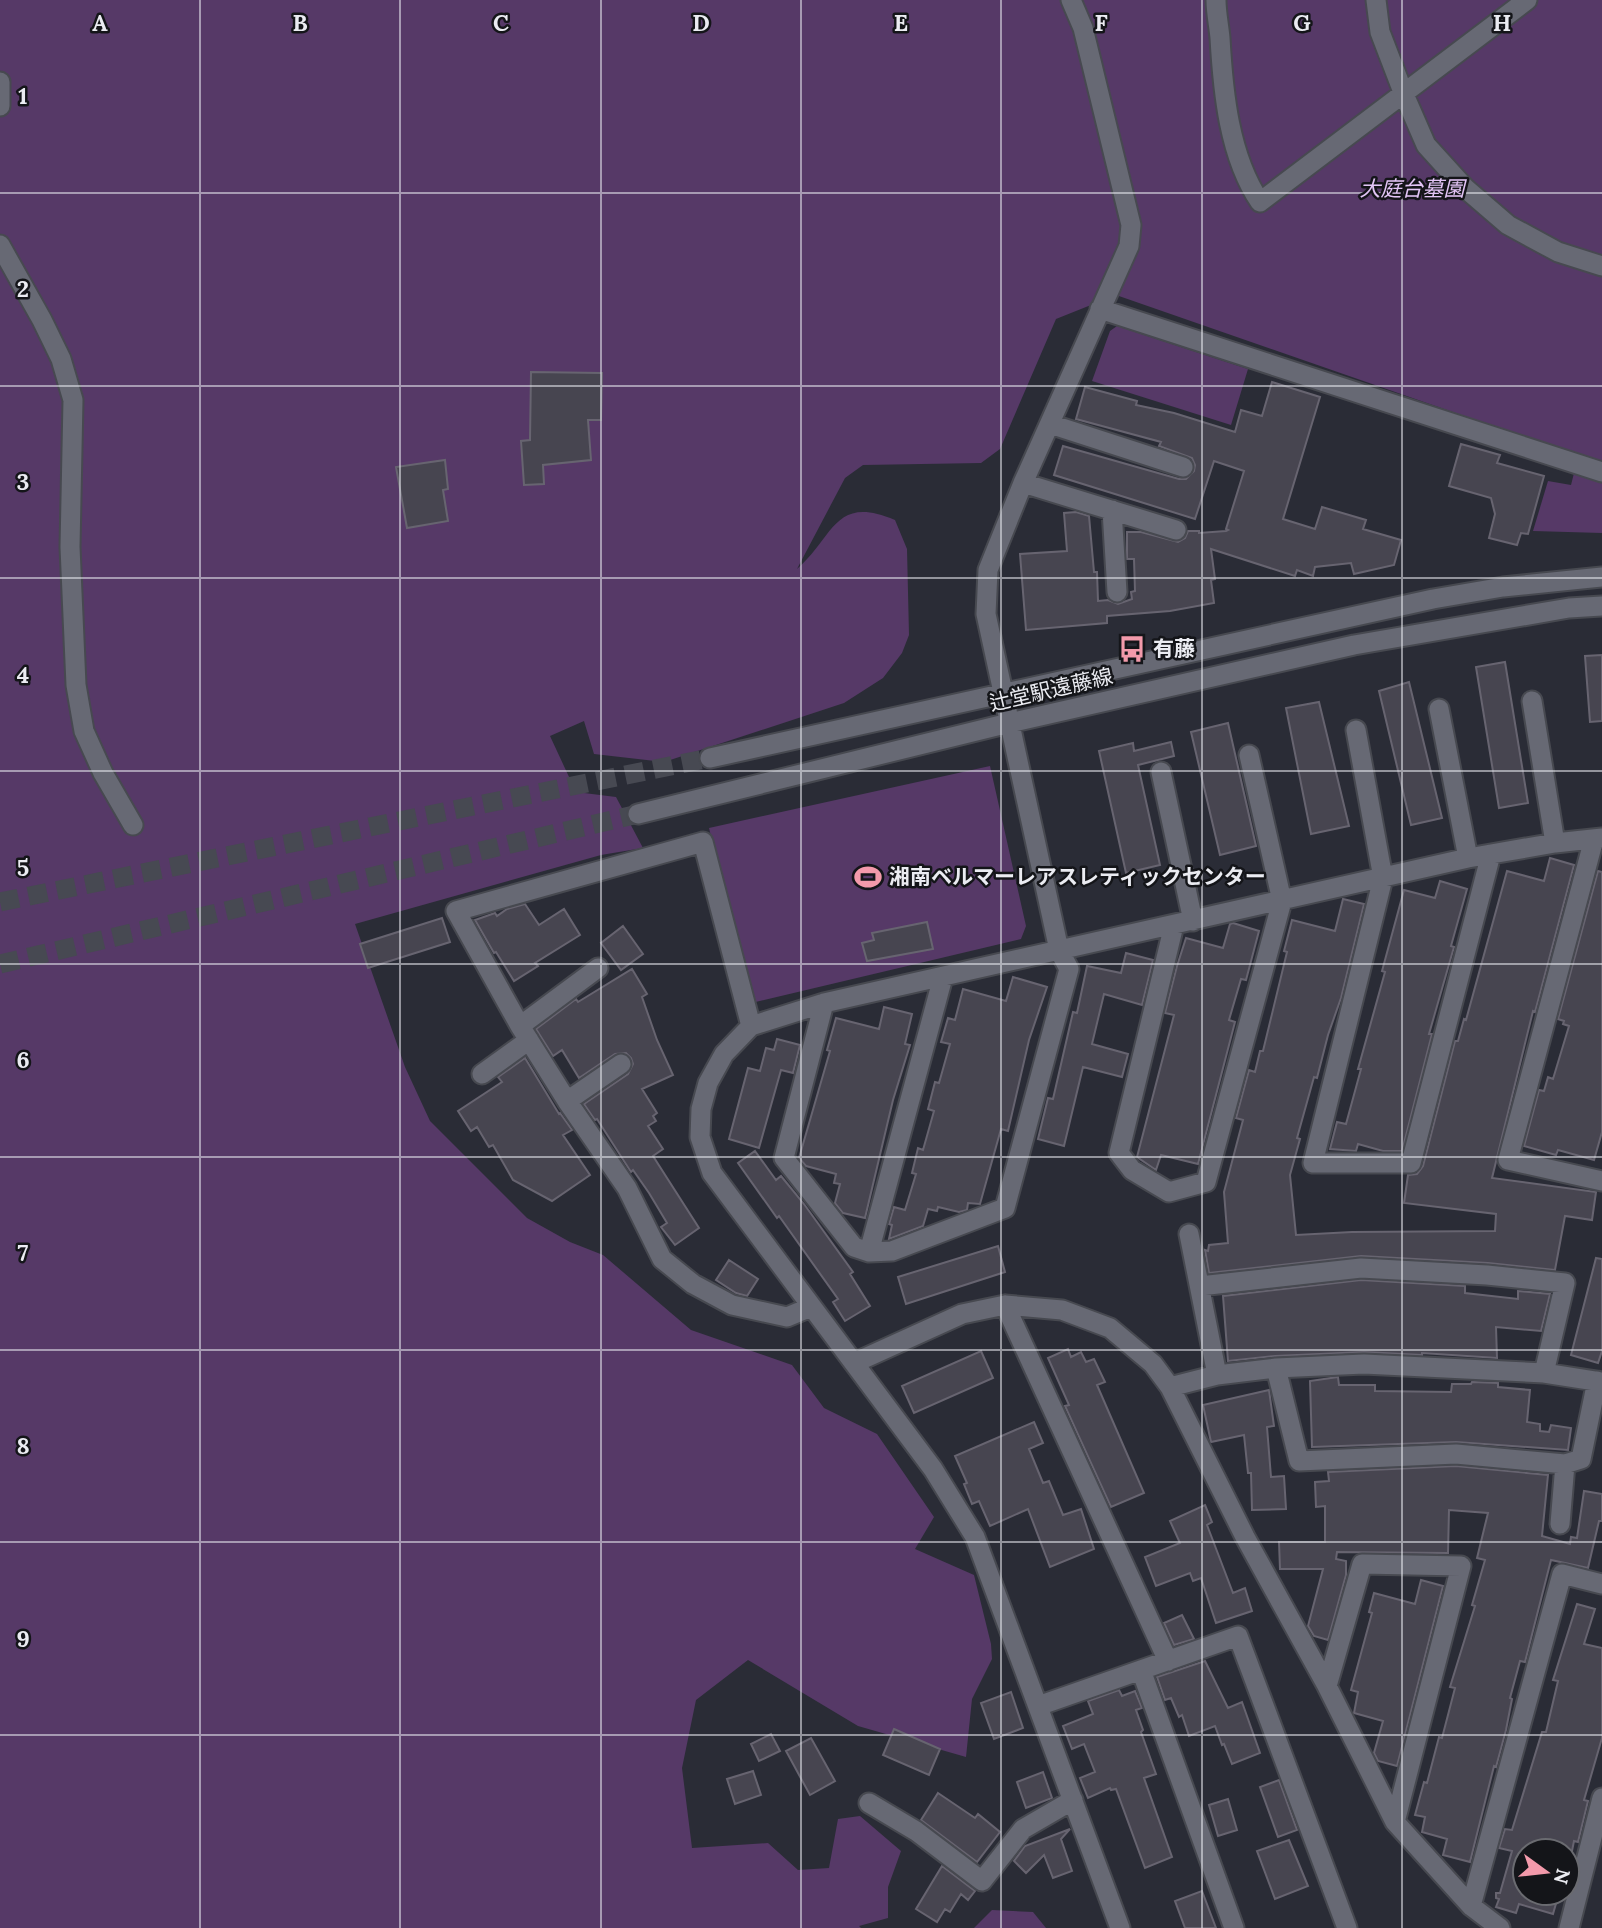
<svg xmlns="http://www.w3.org/2000/svg" width="1602" height="1928" font-family="Lora,'Noto Sans JP',serif">
<rect width="100%" height="100%" fill="#2a2c36"/>
<path fill="#563967" d="M0,0H1602V464L1116,295L1056,319L1000,449L981,463L863,465L845,478L797,569C834,537 834,494 895,520L907,549L909,635L902,653L883,678L844,703L664,762L594,754L584,721L550,736L576,792L616,797L643,848L601,855L355,924L405,1067L430,1121L527,1218L570,1242L603,1255L691,1330L792,1365L824,1408L877,1434L934,1517L915,1549L974,1575L991,1644L992,1659L972,1699L966,1757L858,1726L748,1660L696,1700L682,1768L692,1848L768,1843L798,1870L829,1868L838,1819L860,1816L901,1851L888,1887V1918L859,1926L861,1928H0Z
M1117,326L1248,369L1231,425L1092,381L1110,331Z
M1574,473L1602,482V533L1533,531L1548,481L1571,485Z
M990,766L1026,926L1021,939L751,1003L709,828Z
M992,1910L1033,1912L1046,1928H974Z"/>
<path fill="#474550" stroke="#676470" stroke-width="2" d="M531,372L602,373L601,420H588L591,460L543,465L544,484L524,485L521,441L530,440Z
M1272,382L1320,397L1283,519L1315,529L1322,507L1366,520L1363,529L1401,540L1394,565L1354,574L1351,563L1315,567L1313,576L1297,570L1295,576L1211,549L1215,579L1211,580L1214,603L1170,611L1107,616V623L1026,630L1020,554L1067,551L1064,513L1076,512L1089,516L1094,572H1097L1098,601L1108,600L1118,604L1132,599L1131,592L1135,591L1134,559H1127V532H1141L1178,542L1185,538L1188,531H1199V533L1226,531L1228,530L1226,529L1244,471L1214,461L1195,519L1054,475L1063,446L1179,479H1186L1194,471L1195,465L1192,458L1159,446L1161,442L1076,419L1085,387L1137,401L1136,405L1174,413L1235,432L1241,410L1262,416Z
M1461,444L1500,455L1497,463L1544,476L1528,534L1521,533L1517,545L1489,538L1495,514L1491,498L1449,486Z
M445,460L448,489L443,490L448,521L407,528L396,467Z
M1602,655V721L1590,722L1585,656Z
M1505,662L1528,803L1499,808L1476,667Z
M1409,682L1442,818L1411,825L1379,691Z
M1319,702L1349,826L1311,834L1286,708Z
M1228,723L1256,846L1220,855L1191,732Z
M1171,742L1174,756L1138,765L1160,865L1126,873L1099,751L1133,743L1134,751Z
M1550,858L1574,865L1535,1012L1533,1011L1492,1178L1596,1192L1592,1220L1565,1216L1555,1270L1488,1263L1361,1256L1209,1273L1205,1250L1208,1251L1209,1245L1228,1243L1224,1192L1243,1120L1236,1118L1249,1070L1255,1072L1260,1051H1263L1287,952L1284,951L1292,920L1335,931L1343,899L1364,904L1341,998L1328,1035L1317,1078L1314,1077L1297,1138L1300,1139L1290,1175L1296,1235L1352,1232L1495,1231L1496,1214L1404,1203L1408,1175L1417,1174L1423,1166L1455,1041H1458L1464,1019L1466,1020L1507,871L1544,881Z
M1598,871L1602,872V1132L1594,1160L1558,1150L1556,1155L1524,1146L1539,1090L1544,1091L1548,1077L1553,1079L1569,1026L1563,1024L1564,1021L1558,1019Z
M1440,881L1467,889L1451,946L1454,947L1429,1034H1432L1402,1151H1383L1358,1144L1356,1151L1330,1149L1337,1122L1346,1124L1361,1069H1358L1385,972L1382,971L1404,890L1435,898Z
M525,904L539,925L564,909L580,935L535,963L538,966L514,981L496,952L494,953L475,920L495,913L497,916L507,909Z
M442,918L450,942L368,968L360,944Z
M927,922L933,949L867,961L862,943L874,940L872,933Z
M1233,923L1259,931L1246,980L1241,979L1229,1020L1235,1022L1198,1164L1161,1155L1156,1170L1137,1157L1174,1015L1165,1013L1177,966L1186,938L1223,948L1230,924Z
M623,926L643,954L621,970L601,943Z
M1126,953L1153,960L1142,1005L1104,994L1092,1044L1128,1054L1122,1077L1083,1067L1064,1146L1038,1139L1048,1098L1053,1099L1073,1012L1077,1013L1087,966L1121,973Z
M632,969L647,994L642,997L657,1040L673,1075L642,1089L657,1113L653,1116L656,1121L648,1126L663,1149L653,1156L699,1228L675,1245L661,1227L667,1223L649,1193L633,1170L631,1172L597,1119L595,1120L584,1104L628,1074L633,1064L631,1058L626,1053L615,1054L579,1078L562,1050L553,1056L536,1029L576,999L578,1002Z
M1013,977L1047,987L1029,1040L1008,1131L1001,1129L980,1204L968,1203L967,1210L959,1212L938,1207L937,1211L928,1209L923,1226L889,1239L892,1225L889,1224L894,1207L905,1210L916,1174L912,1173L918,1148L923,1150L934,1111L928,1109L935,1082L939,1083L950,1044L941,1042L948,1018L955,1020L963,989L1006,1001Z
M884,1007L912,1014L905,1044L910,1045L893,1100L865,1218L843,1213L835,1203L840,1184L834,1183L836,1174L806,1166L799,1158L830,1051L827,1050L836,1018L879,1029Z
M777,1039L800,1045L793,1073L781,1070L759,1148L729,1139L748,1068L760,1071L766,1048L774,1050Z
M525,1058L559,1114L560,1113L572,1130L563,1135L590,1175L552,1201L513,1180L493,1145L489,1147L477,1127L471,1131L458,1111L502,1082L498,1077Z
M755,1151L776,1180L781,1176L804,1204L853,1272L850,1274L870,1306L845,1321L833,1302L838,1299L779,1216L777,1218L738,1163Z
M998,1246L1005,1272L906,1304L898,1277Z
M1596,1258L1602,1259V1351L1598,1363L1571,1355Z
M729,1260L758,1279L747,1296L736,1293L716,1280Z
M1361,1280L1465,1286V1293L1518,1299V1291L1550,1294L1541,1331L1496,1327L1497,1358L1422,1353V1355L1364,1352L1275,1356L1228,1361L1223,1296Z
M1068,1349L1071,1357L1081,1352L1086,1362L1094,1359L1105,1382L1097,1385L1144,1493L1111,1507L1065,1406L1069,1405L1048,1358Z
M981,1351L993,1378L914,1413L902,1386Z
M1338,1377L1339,1385H1375V1391L1451,1392L1452,1384H1471L1472,1382L1498,1383V1387L1530,1390L1527,1422L1540,1424V1431L1549,1432L1551,1425L1571,1428L1568,1450L1456,1442L1312,1447L1310,1381Z
M1269,1390L1274,1426L1267,1427L1271,1477L1284,1476L1286,1509L1252,1510L1251,1473H1248L1244,1435L1211,1442L1203,1405Z
M1034,1422L1043,1443L1029,1449L1043,1483L1049,1481L1063,1515L1081,1509L1094,1549L1050,1567L1028,1509L990,1526L979,1501L972,1504L964,1484L967,1483L955,1456Z
M1456,1466L1548,1475L1542,1536L1570,1544L1571,1537L1577,1538L1584,1491L1602,1494V1521H1599L1588,1568L1551,1560L1525,1662L1520,1661L1510,1698L1512,1699L1506,1730L1496,1767L1494,1766L1470,1862L1443,1855L1447,1839L1422,1832L1425,1817L1415,1815L1424,1782L1427,1783L1439,1737L1442,1738L1455,1688L1450,1687L1475,1606L1472,1605L1485,1560L1477,1558L1488,1513L1449,1510L1448,1553L1337,1552L1336,1559L1346,1561V1575L1328,1640L1314,1636L1308,1626L1323,1569H1280L1279,1542H1325V1506L1316,1507L1315,1482L1329,1481L1328,1472Z
M1205,1505L1212,1522L1207,1525L1233,1593L1245,1588L1252,1611L1216,1623L1201,1578L1193,1581L1190,1573L1156,1586L1145,1557L1180,1543L1170,1521Z
M1421,1580L1443,1586L1397,1766L1378,1761L1374,1753L1383,1721L1354,1713L1358,1692L1351,1690L1372,1613L1369,1612L1374,1593L1415,1604Z
M1577,1604L1595,1609L1584,1644L1602,1648V1738L1584,1800L1588,1801L1578,1842L1574,1841L1572,1851H1525V1893H1559L1553,1914L1519,1904L1516,1913L1496,1907L1499,1899L1496,1898V1893H1500L1512,1851L1499,1848L1505,1829L1512,1830L1542,1732H1546L1558,1681L1553,1680Z
M1182,1615L1194,1639L1174,1645L1164,1623Z
M1205,1661L1228,1708L1242,1702L1260,1753L1232,1764L1224,1744L1222,1745L1215,1726L1189,1736L1182,1715L1179,1717L1171,1698L1165,1700L1157,1677Z
M1119,1690L1122,1696L1135,1691L1142,1708L1136,1710L1143,1730L1141,1732L1156,1774L1144,1778L1172,1857L1145,1868L1116,1789L1111,1790L1110,1788L1088,1798L1080,1778L1095,1772L1084,1744L1072,1749L1063,1726L1093,1714L1088,1701Z
M1011,1692L1023,1728L994,1739L981,1703Z
M894,1729L940,1749L929,1775L883,1755Z
M771,1734L780,1751L759,1761L751,1744Z
M811,1738L835,1781L810,1795L786,1751Z
M753,1771L761,1795L735,1804L727,1779Z
M1043,1772L1052,1798L1026,1808L1017,1782Z
M1279,1780L1297,1830L1278,1837L1260,1787Z
M938,1793L975,1818L978,1814L1000,1832L977,1862L921,1820Z
M1228,1799L1237,1830L1218,1836L1209,1805Z
M1070,1829L1061,1839L1072,1871L1053,1878L1044,1855L1026,1873L1014,1861L1025,1846Z
M1289,1840L1308,1886L1275,1899L1257,1851Z
M942,1866L975,1891L968,1900L961,1894L950,1912L945,1909L937,1922L916,1909Z
M1202,1891L1216,1928H1185L1175,1901Z"/>
<g fill="none" stroke-linecap="round" stroke-linejoin="round">
<path stroke="#474952" stroke-width="19" stroke-dasharray="19 10" stroke-linecap="butt" d="M0,902L710,758
M0,964L638,814"/>
<defs>
<path id="minor" d="M1216,0C1216,13 1219,26 1220,38C1223,92 1229,156 1260,202L1527,0
M1376,0L1380,32L1403,92L1426,145L1465,188L1508,225L1558,252L1602,266
M0,82V106
M0,245L42,320L61,359L73,400L70,547L76,685L84,731L103,773L133,825
M1100,309L1602,472
M1050,424L1183,467
M1023,483L1176,530
M1112,510L1117,592
M1532,701L1555,843
M1439,709L1468,858
M1356,730L1383,878L1313,1163H1411L1491,854
M710,758L1433,599L1503,587L1602,577
M1161,772L1193,921
M638,814L1009,723L1354,645L1569,608L1602,606
M1594,839L1508,1160L1602,1181
M1174,925L1119,1153L1132,1170L1169,1192L1206,1182L1282,901L1249,755
M824,1003L784,1158L854,1247L869,1252L892,1251L1005,1208L1069,969L1059,950L986,614L988,570L1023,483L1129,246L1131,225L1083,28L1071,0
M520,1026L598,968
M751,1026L703,842L456,911L520,1026L567,1101L627,1188L662,1259L693,1284L732,1305L787,1317L811,1307
M482,1074L529,1040
M567,1101L621,1064
M1189,1234L1217,1375
M869,1252L943,977
M1200,1286L1361,1268L1487,1275L1565,1283L1544,1373
M1005,1305L1168,1661
M854,1363L962,1314L1005,1305L1062,1310L1110,1328L1153,1364L1170,1387L1245,1537L1327,1686L1395,1822L1471,1906L1500,1928
M1276,1368L1299,1461L1456,1454L1565,1464L1581,1459L1597,1381
M1170,1387L1217,1375L1276,1368L1364,1364L1544,1373L1602,1382
M1560,1524L1565,1464
M1141,1670L1234,1928
M1327,1686L1362,1564L1461,1566L1395,1822
M1038,1706L1238,1636L1347,1928
M869,1803L916,1831L982,1881L1023,1829L1073,1800
M1471,1906L1562,1574L1602,1584
M1120,1928L975,1537L933,1469L712,1173L700,1137L701,1109L708,1083L724,1054L751,1026L824,1003L1468,858L1555,843L1602,838
M1569,1928L1602,1798"/>
</defs>
<use href="#minor" stroke="#474950" stroke-width="23"/>
<use href="#minor" stroke="#676974" stroke-width="19"/>
</g>
<path fill="none" stroke="#ebecf2" stroke-width="2" stroke-opacity="0.55" d="M200,0V1928M400,0V1928M601,0V1928M801,0V1928M1001,0V1928M1202,0V1928M1402,0V1928M0,193H1602M0,386H1602M0,578H1602M0,771H1602M0,964H1602M0,1157H1602M0,1350H1602M0,1542H1602M0,1735H1602"/>
<defs>
<symbol id="bus-bare" viewBox="-9 -9 18 18"><path d="M-5-6H5V4H4V6H2V4H-2V6H-4V4H-5ZM-3.5-4V0h7V-4ZM-3.5 1.2v1.5H-2V1.2ZM2 1.2v1.5H3.5V1.2Z" fill="#f39aab" stroke="#141519" stroke-width="2.5" paint-order="stroke"/></symbol>
<symbol id="stadium-bare" viewBox="-9 -9 18 18"><path d="M0-5a6.5 5 0 1 0 0 10a6.5 5 0 1 0 0-10ZM-3.5-1.8h7v3.6h-7Z" fill="#f39aab" stroke="#141519" stroke-width="2.5" paint-order="stroke"/></symbol>
</defs>
<g fill-rule="evenodd">
<use href="#bus-bare" x="1113" y="630" width="38" height="38"/>
<use href="#stadium-bare" x="849" y="858" width="38" height="38"/>
</g>
<g text-anchor="middle" stroke-width="5" stroke-linejoin="round" paint-order="stroke">
<g font-size="21" font-style="italic" fill="#e3c5f6" stroke="#141519">
<text x="1412" y="196">大庭台墓園</text>
</g>
<g font-size="21" font-weight="bold" fill="#ebecf2" stroke="#141519" text-anchor="start">
<text x="1153" y="656">有藤</text>
<text x="889" y="884">湘南ベルマーレアスレティックセンター</text>
</g>
<g font-size="21" fill="#ebecf2" stroke="#141519">
<text transform="translate(1051 690) rotate(-13)" y="7">辻堂駅遠藤線</text>
</g>
</g>
<g font-size="23" text-anchor="middle" font-weight="bold" fill="#ebecf2" stroke="#141519" stroke-width="5" stroke-linejoin="round" paint-order="stroke">
<text x="100" y="31">A</text>
<text x="300" y="31">B</text>
<text x="501" y="31">C</text>
<text x="701" y="31">D</text>
<text x="901" y="31">E</text>
<text x="1101" y="31">F</text>
<text x="1302" y="31">G</text>
<text x="1502" y="31">H</text>
<text x="23" y="104">1</text>
<text x="23" y="297">2</text>
<text x="23" y="490">3</text>
<text x="23" y="683">4</text>
<text x="23" y="876">5</text>
<text x="23" y="1068">6</text>
<text x="23" y="1261">7</text>
<text x="23" y="1454">8</text>
<text x="23" y="1647">9</text>
</g>
<g transform="translate(1546 1872) rotate(105)"><circle r="33" fill="#141519" stroke="#6a6b70" stroke-width="2"/>
<path d="M0-5L12 26L0 18L-12 26Z" fill="#f39aab"/>
<text y="-10" font-size="19" font-weight="bold" text-anchor="middle" fill="#ebecf2">N</text>
</g>
</svg>
